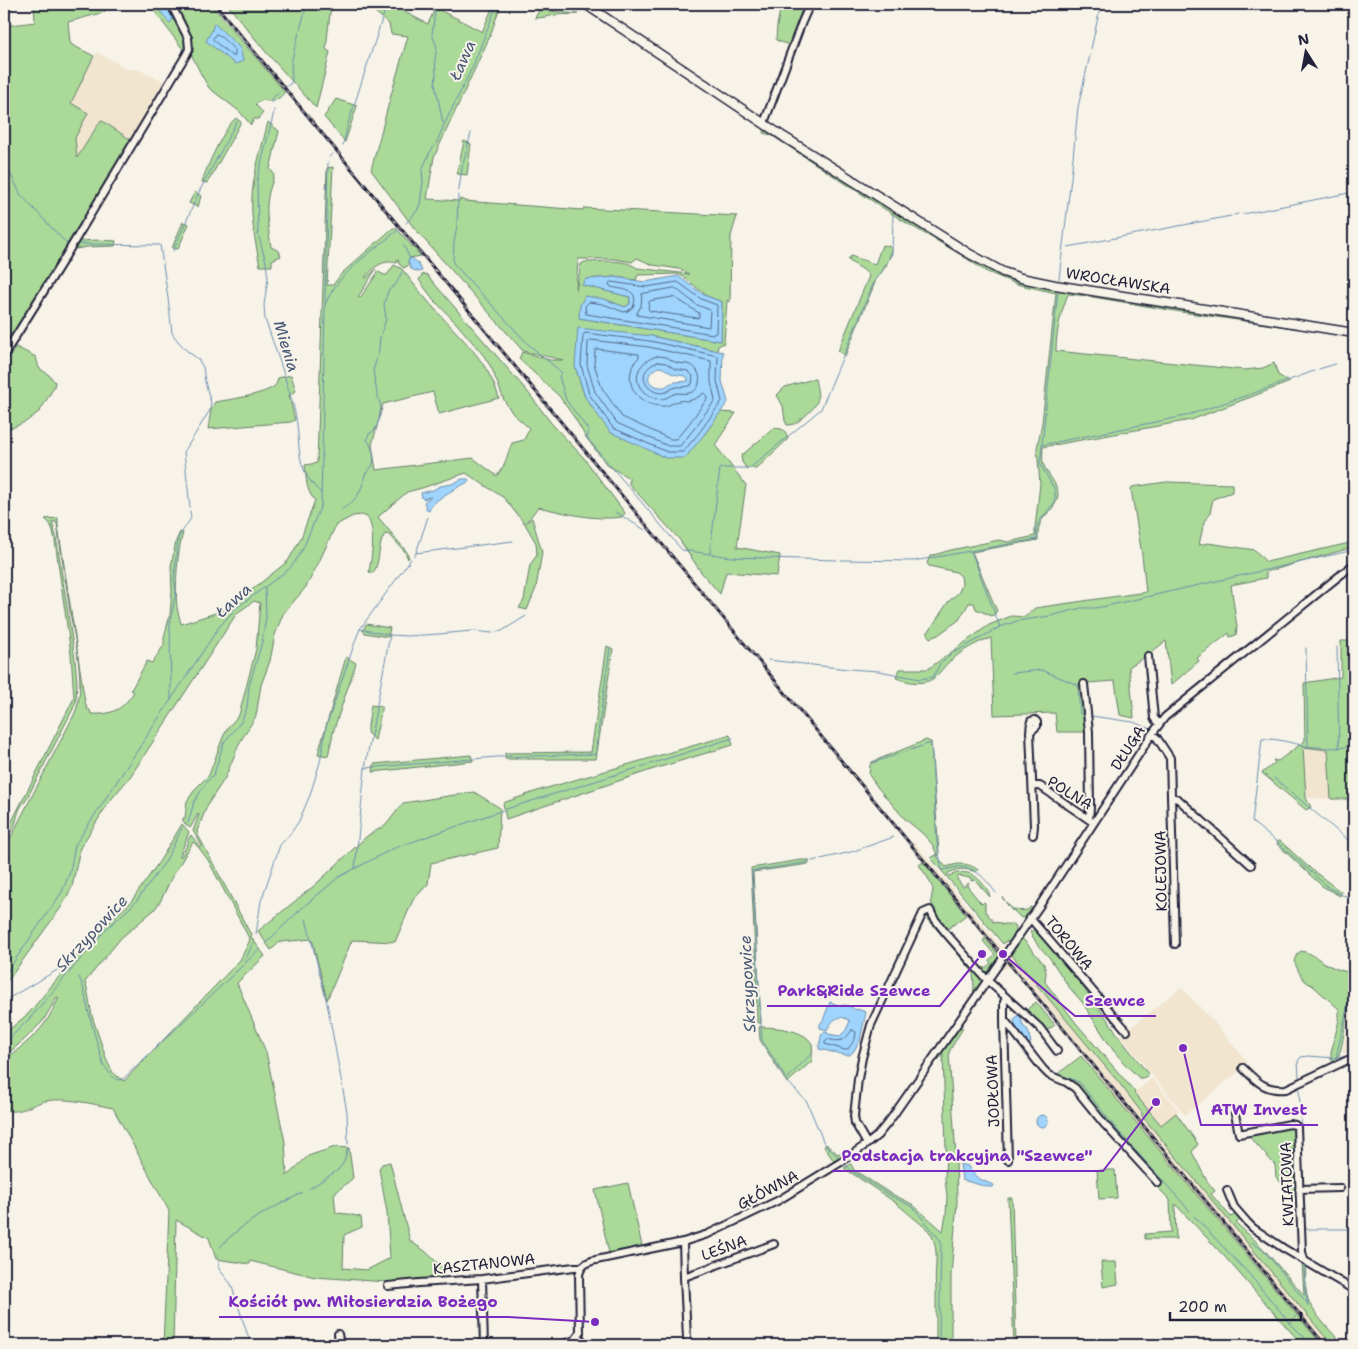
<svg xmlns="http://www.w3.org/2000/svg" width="1358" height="1349" font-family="'Shantell Sans',sans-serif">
<rect width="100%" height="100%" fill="#f7f3e8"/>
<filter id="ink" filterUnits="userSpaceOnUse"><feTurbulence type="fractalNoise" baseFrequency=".02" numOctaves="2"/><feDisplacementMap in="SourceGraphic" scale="10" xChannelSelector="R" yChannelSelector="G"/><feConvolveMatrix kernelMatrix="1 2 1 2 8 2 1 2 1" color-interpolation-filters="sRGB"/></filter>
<g filter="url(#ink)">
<path fill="#f1e5cf" d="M97,52L128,69H137L164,81L131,140L101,120L77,159L75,138L88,113L70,103Z
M1305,747L1328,750L1331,799L1306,798L1302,748Z
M914,842L1004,950L1000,956L910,846Z
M1011,954L1120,1084L1142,1113V1116L1332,1345H1322L1090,1068L1093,1066L1010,966L1008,968L1001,970V967L1009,955Z
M1181,987L1213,1021L1246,1060V1066L1185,1115L1120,1036Z
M1354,990V1050L1347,1054L1343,1052Z
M1152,1078L1179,1111L1161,1126L1134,1093Z"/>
<path fill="#aad998" stroke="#667e6a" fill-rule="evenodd" d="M34,4H67V6L76,4H102L105,12L68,22L70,42L72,45L94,56L71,103L88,113L75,138L77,158L101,120L131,140L4,349V26L35,22Z
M149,4H211L236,34L285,92C278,100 274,103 263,100L255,104L263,113L258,119H254L251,125L239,111L209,88L201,74L191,54L185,52Z
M227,4H331L326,49L330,52L316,108L265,51Z
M366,4H389L428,24L433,13L434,4H438L437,9L458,19L482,32L494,4H501L490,36L434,157L427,199L460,201V199L463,200L464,201L583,210L584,208L737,216L731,236L730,302L727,300L724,343L718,346L717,351L651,336L575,366L585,397L703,436L720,412L736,413L715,445L746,485L737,547L780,555L777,576L726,572L720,594L701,572L679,539L629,484V478L607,465L585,436L576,420L559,396L519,359L522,352L550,360H563L523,351L414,228L371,170L391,95L408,36L391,34L389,24ZM637,258L653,265L679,269L689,274L637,268C624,258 601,262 585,262L581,264L576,290L578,259H615L632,262ZM677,274C688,277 694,288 705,293L704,295L722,302L721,341L579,318L604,299L625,307L630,304V297L583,285L586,279L615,277L636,280L638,275Z
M781,4H805C797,16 797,32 789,45L776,40L777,26Z
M539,10L578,14C570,15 564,14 556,15C549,16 543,18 535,18Z
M336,99L357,106L345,142L324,117Z
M236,118L241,122L212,175L207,183L202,182C206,168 225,126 236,118Z
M268,122L279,131L270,169L274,174C273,182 269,189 268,197C265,213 269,231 271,247L279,251L281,256L272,260V266H260C255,240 249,212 253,186C256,164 263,143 268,122Z
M766,128L996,271L1293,325V328L1181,312L1087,296L1068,294C1061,313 1056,331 1056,351L1244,370L1263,368L1274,363L1278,375L1290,382L1191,420L1043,447C1043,452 1042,458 1043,463C1046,474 1058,483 1058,495C1057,509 1043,514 1040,524C1038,529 1038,535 1038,540L972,552L997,611L992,616L976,609L974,603H969L959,620L938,635L930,638L927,634L948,602L959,592L962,584L961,576L956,572L929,566L927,563L930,556L951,550L999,540L1008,542L1035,536V528L1040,484L1037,448L1042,423L1056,293L1016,284L985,271L963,256L903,221L771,135L763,133Z
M464,141L471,144L467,175L457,174Z
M333,167L327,285H333L342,273L393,228H396L421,256L410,258L408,262L409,265L404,268L399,264L398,259H397V263C382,259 375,267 365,277L366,278L376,269L358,297L360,298L376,275L377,271L384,275H387L394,265L402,269C415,286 428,302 442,317C467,344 488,362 499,398L439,414L433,392L383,404L372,445L376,470L473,458L497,476L504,465L512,443L524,440L529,428L513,414L504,400L492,369L484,356L457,324L433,299L419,280L422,275L426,274L527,391L552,424L584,458L625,513L622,517C593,521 566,513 538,507L529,519L524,523L504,498L466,473L422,488L407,492L378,517L407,552L409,558L408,559L405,552L390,535L385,534C377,545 381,562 373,573H370L369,571C372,556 376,530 367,517L362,515L353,516L336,525L318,564L306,587L283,614L275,635L270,661L261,685L256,716L240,742L225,778L208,804L197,831L198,835L250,933H252L251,937L265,956L237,983L266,1052L285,1142L287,1176L308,1156L335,1147L349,1148L353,1178L334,1194L336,1213L348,1214L361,1217L362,1227L344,1235L343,1268L367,1270L390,1258L387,1212L379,1169L382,1164L390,1162L410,1241L425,1251L443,1268L441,1278L387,1282L315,1277L250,1261V1264L216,1259L209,1238L176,1220L173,1345H163L169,1211L113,1108C92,1104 66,1097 45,1101C32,1104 17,1116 4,1109V1061C18,1049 34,1038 45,1023C51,1015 54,1006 59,998L57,997L43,1021L25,1039L4,1057V1034L29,1013L68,966L105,925L130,903L159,862L182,824L189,832L180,856H182L187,845L188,844V840L191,835L200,847L202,846L193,831L199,815L198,814L192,825L190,828L183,822V818H185L187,801L196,788L209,775L223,737L229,726L239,715L256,649L260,603L254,601L237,613L130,777L109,802L87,837L80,848L72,887L62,906L4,986V850L74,715C87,688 75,641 70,612C66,582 61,553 57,524L56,522H52L56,536L75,659L77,682L76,701L73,709L25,802C19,807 18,814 16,821C14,828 7,837 4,844V837L74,698L71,654L55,541C53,532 53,525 45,519L58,518V526L85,702L87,709L90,710L91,714C112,715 122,710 134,692L131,690L147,661L152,663L164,645V637L170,615L172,591L171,566L176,541L180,532L183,533C177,551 175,589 177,608C178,613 180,619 181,624L228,609L288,561L301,538L315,500C306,492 306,477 305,465L317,463L327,168ZM193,842L199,848L208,860L250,940L240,960L124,1081L113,1073L107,1061L92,1016L87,988L85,982L121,938L154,910L160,902L172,877Z
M195,192L201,196L198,207L189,203Z
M183,222L189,224L178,249L172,248Z
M98,240L116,241L115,246L87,247L76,249V246L80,241Z
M882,245L889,246L892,250L886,266L876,280L845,356L838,351L869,276C864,268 855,266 848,260L851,256L875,264Z
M16,347L36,357L39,368L49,375L55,382L54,387L40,411L27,421L12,428L4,426V365Z
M291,375L296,391L289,395L295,420L291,422L208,429L211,410L215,402C232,399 257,396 272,388C276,386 277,383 278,378Z
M813,379H815C819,399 821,402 805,416C797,422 796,425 787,425L785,421L783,406L777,395L785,387Z
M774,428L781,429L785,431L788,439L756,469L746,468L742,462L741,456Z
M1166,482L1232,484V492L1213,499L1210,513L1204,522L1199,545L1208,543L1255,550L1266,562L1354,542V547L1266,572V578L1231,585L1237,627L1236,635L1230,637L1229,633L1197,658L1199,661L1171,685L1166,641L1146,656L1129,667L1134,718L1120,715L1115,681L1088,683V699L1087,732H1057L1055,713L994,715L991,638C977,642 962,651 950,661C944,666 940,673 934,678C923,686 907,682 896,678L900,669H928L989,625L1011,616L1025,617L1035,608L1146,592L1142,555L1131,489L1132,487Z
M532,518L542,552L536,588L527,610L519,608L524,600L530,565L537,555L536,543L525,524Z
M366,624L390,628L388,637L365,633L363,631Z
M1341,641H1354V799H1331L1328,750L1303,747L1306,798L1311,807L1306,810L1262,773L1275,763L1273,760L1278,761L1305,741L1304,683L1341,677Z
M607,646L613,649L596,759H505V753L591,752Z
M346,657L356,663L334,729L328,756L318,754Z
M371,705L382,707L375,740L367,733Z
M730,735L733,745L657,768L506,819L503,803L540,790Z
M926,740L931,742L939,853L938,856L932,844L922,833L905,819L878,788L869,775L870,765L872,762Z
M471,755L473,761L373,772L374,764Z
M474,792L500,808L498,848L431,863L428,884L413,900L395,942L352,940L327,1000L312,939L280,942L271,950L258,931L315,885L367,836L386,825L403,803Z
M1279,840L1311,869L1341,892L1340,896L1322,886L1277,844Z
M936,855L946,867C958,863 968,862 978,870L976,872C965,868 957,868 947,874L949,876C961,870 973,871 982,883C986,887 989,891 990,897L975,880L971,881V878L959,876L957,879L963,887L969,883L967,886L980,902L982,904L984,902L985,903V911L993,921V922L1001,923V925L1005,924L1015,925C1019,932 1012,938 1009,943L1006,941L1003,944L931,858Z
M801,860H809V864L753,872L761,1023H757L756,975L751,868Z
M923,862L966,915L948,929L960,943L958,945L936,917L931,901L933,889L928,878L919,865Z
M1002,897C1011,909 1013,912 1028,910L1030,907L1032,908L1026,917L1021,918L1013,910L1012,911Z
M929,912L978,973L982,982L975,992L973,991L974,989L973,972L927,918L925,913Z
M1035,929L1058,954L1113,1027L1119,1037L1149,1075L1143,1078H1139L1125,1064L1113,1050L1082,1002L1069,987L1049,957L1037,944L1030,932Z
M985,938L1000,956L990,970L986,972L981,969L983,967L985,968L991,963L989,960L995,955L983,941Z
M1023,939L1044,964L1046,972L1045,982L1076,1023L1135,1092L1134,1093L1161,1125L1176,1113L1198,1144L1192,1152L1207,1181L1215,1191L1211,1194L1231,1217L1237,1213L1241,1219L1236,1223L1260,1245L1304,1295L1302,1262L1306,1264C1306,1276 1304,1292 1310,1304C1318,1319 1332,1332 1343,1345H1332L1142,1116V1113L1120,1084L1011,954L1009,955L1020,940Z
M1301,951C1313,953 1320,961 1330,966C1338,970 1346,972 1354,973L1342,1045L1339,1055L1335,1061L1331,1060V1053L1339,1020V1009L1312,985C1302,982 1298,970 1294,961L1297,954Z
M1036,1002L1055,1025L1046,1031L1025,1011Z
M958,1026L963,1028L950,1050L949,1054L956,1157L957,1202L951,1275V1345H936V1289C933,1269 942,1248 928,1230L896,1203L844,1168L851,1164L854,1170L888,1192L912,1204L943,1231L946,1215L947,1196L945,1179L946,1149L943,1055L937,1061L935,1060Z
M759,1027C773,1027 805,1029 812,1044C813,1049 812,1055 812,1061L787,1083L760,1040Z
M1081,1056L1322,1345H1299L1298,1340L1224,1256L1175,1204L1176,1239H1145V1234L1171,1232L1170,1200L1157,1187L1160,1184L1073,1083L1055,1076Z
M1290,1128H1292L1294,1132L1297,1200L1276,1177L1275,1165L1247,1134Z
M826,1144L838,1154L847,1150L850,1152L837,1162L834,1161L824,1147Z
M1097,1170H1115L1117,1198L1099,1199Z
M628,1183L642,1246L609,1253L595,1190Z
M1008,1198H1012L1016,1345H1014Z
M1101,1262H1116L1118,1284L1103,1287Z"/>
<path fill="#9ed4fd" stroke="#6c8daf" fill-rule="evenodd" d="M155,4H165L173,19L171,22L169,23Z
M214,23L240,48L243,61L235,64L206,41L212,30Z
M410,258C416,259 420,266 422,271L419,272L411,269L408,262Z
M678,276L704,295L722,302L721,341L579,318L580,305L585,296L604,299L625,307L630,304V297L582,285L586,279L615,277L645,282Z
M578,328L651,336L723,352L722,381L728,402L703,436L685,458H666L610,432L585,397L575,366ZM659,367C665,368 666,370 671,373C677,376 683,374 688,378V381C683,382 677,381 672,383C667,384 666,388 661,387C646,386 644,373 659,367Z
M462,479H468L469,480L468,482C457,488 433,499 429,511L427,510L424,502L431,497H429L424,499L422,498L421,493L433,490L440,486L452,484Z
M830,1002L841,1006L845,1005L852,1007L855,1010L857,1009L866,1012L860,1041L853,1052L850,1055H845L819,1049V1046L822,1033L827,1032L828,1034L840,1036L846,1030L850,1021C839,1013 832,1020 827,1030L820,1028V1024L823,1020Z
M1018,1015L1021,1017L1023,1026L1028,1030L1031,1043L1026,1045L1016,1030L1014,1020Z
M1036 1121a6 6 0 1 1 12 0a6 6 0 1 1-12 0Z
M960,1164L968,1166C973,1177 983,1181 994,1185L993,1187H988L962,1180Z"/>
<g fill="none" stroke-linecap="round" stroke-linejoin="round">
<path stroke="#546989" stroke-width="1" d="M216,34L219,35L235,50V56H232L214,41L213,39Z
M611,282L646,287L678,282L701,299L717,305L716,333L713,334L586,314L585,306L589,302L603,304L624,312L628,311L633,307C640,289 624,290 611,287L609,284Z
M675,288L697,305L710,310L709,327L637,315V313L641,306L642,294Z
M674,297L699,313V317L697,318L650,311L648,309L649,302L650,301Z
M585,333L650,341L718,356L717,381L722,401L699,433L683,452H667L613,428L589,394L581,365L583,336Z
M591,340L649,347L711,361V382L715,400L694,429L680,446H668L617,423L595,392L587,365L588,342Z
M597,349L639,354V357C620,377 634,405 661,406C670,407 672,402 679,401C682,400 684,401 687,401C694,400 699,397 704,393L706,394L707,399L688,425L676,439H670L622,417L602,388L594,364L595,351Z
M657,356C671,356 669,361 678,363C682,364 686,363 690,365C697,367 701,376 699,383C698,389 694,392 689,393C685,394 681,393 677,393C668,395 667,401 655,398C630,390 632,363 657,356Z
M658,362L666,363L675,369L688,371L693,376L692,384C686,389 680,385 673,388C670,389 669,391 666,392C650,398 630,372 658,362Z
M852,1030L856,1032L855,1039L848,1049L845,1050L825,1044V1041L827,1039C840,1042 844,1042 852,1030Z"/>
<path stroke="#6c8daf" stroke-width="1" d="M436,4L432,34L437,47L435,58L436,75L435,84L443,123
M1091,49L1101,4
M272,103L271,99L291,83L292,79L291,62L307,4
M274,110V112L257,180L258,234L266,262L268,278L264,305L265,319C275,348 286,378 294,408C303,443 291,465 321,493
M471,133L462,168L458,196L457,226L454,242L453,263L528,344L562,373L559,376L566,400L589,431L587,438L682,550L731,557L837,560
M343,145L348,124L387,4
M329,157L333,154
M6,165L21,195L66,243H71
M1243,214L1354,192
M1234,215L1238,214
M406,223L417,211L420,204L423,182L422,170L430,152L436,144L444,125L473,66L497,4
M77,244L160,245L168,298L172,333L177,340L186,350L198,359L203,367L205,382L211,403L210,410L184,452L190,507
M404,246L410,259
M1068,247L1231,216
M173,251L200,190L237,121
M1059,279L1071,178L1078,107L1090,55
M325,303L328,162
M1319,369L1335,364
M1042,445L1185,416L1257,392L1314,371
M342,509C358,500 362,490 365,474C368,471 372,468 373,464C375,457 372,445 367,440L369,434L375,430L379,420L381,407L377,393L373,371L379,350L380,337L386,319L384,304L388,291L396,284L402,272
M615,512L645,530
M971,551L1000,627
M416,553L513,541
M710,553L720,468H750L821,409L874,282L892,254L893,215
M414,556L416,553L428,517
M841,560L914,561L1037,539L1036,529L1039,522L1054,503L1055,498V490L1040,464L1058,290
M360,629L411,559
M1337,647L1339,748
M1306,648L1308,745
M768,660L848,669L879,671L920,679L933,677L940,664L950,655L1000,627L1017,621L1050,616L1081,608H1095L1106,606L1354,550
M1012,673L1042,670L1078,685L1080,714H1084
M171,700L170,624L176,591L174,578L178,538L191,518L190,511
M1091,716L1133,722L1151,729
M1354,746C1338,749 1322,748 1306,746C1291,743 1276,738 1262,739L1252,822L1277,842L1329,888L1342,895L1351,897H1354
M872,763L931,743L937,843L942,870C948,870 952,867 958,867C976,866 986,880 996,893
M365,768L497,757L595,754L610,648
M1274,778L1354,845
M188,823L194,802L207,781L214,774L224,742L241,722L247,708L249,686L262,642L266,617L265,588
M812,861L851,852L894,837
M809,862L752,871L762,1040L788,1082L807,1102L824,1143L840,1159
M355,869L365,768L390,635
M306,919L327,1003L347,1112L348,1144
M256,934L261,901L280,845L291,833L299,821L310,795L320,762L326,727L357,636L360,629L390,635L408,636L439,634L472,631L492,633L502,631L526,616
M266,943L303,907L339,877L392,849L506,809L733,738
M244,963L253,943
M4,976L62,892L70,872L75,845L219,627L235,609L288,570L294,563L300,554L305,544L321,505L325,305C338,272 372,252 398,230
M79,977L83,986L90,1018L103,1064L112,1077L118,1080L123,1079L260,949
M4,1001L64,966L71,970
M4,1043L10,1038L31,1017L106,929L135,903L165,862L182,828
M1029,1044L1044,1065
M1336,1058L1350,1056
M1048,1070L1079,1082L1118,1131L1190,1211
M787,1079L814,1051
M1299,1079L1298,1061L1301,1057L1308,1056L1336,1058L1346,1013L1354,968
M1299,1087L1301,1127
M1301,1131V1152
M1302,1156V1172
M845,1164L852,1171L887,1194L913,1207L941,1241L939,1345
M309,1189L338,1170L344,1162L348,1148
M1194,1216L1249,1274L1290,1323L1305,1338L1308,1345
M1306,1229H1354
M1252,1242L1265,1252L1308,1304
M220,1247C242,1222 273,1208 302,1193
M218,1254L219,1269L231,1284L251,1345
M1304,1265L1305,1289L1308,1306
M1290,1323L1296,1316"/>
<defs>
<path id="minor" d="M764,123L802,22L810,4
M4,355L62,262L186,55L189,49L188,38L171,4
M1148,656L1154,718L1159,724
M1084,684L1089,732L1090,808L1089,819
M1030,732L1031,721L1035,720L1037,722V726L1030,732L1034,826L1033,835
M1152,734L1157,738L1170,758L1175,944
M1033,786H1040L1091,821
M1171,797L1178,799L1251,865
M1030,918L1127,1031
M1006,997L1004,1002V1021L1008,1160
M1004,1021L1007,1023L1043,1069L1049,1075L1066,1082L1075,1088L1105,1125L1158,1183
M1243,1068C1257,1082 1265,1091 1286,1089L1354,1057
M1235,1114L1239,1134L1290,1124L1295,1125L1297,1127L1302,1252L1304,1259
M867,1144L855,1123L854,1116L858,1079L862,1058L871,1025L923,913L930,910L934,918L945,932L987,980L1040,1028L1057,1051
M1299,1189L1340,1188
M1227,1190L1234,1207L1247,1222L1253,1228L1283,1248L1354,1290
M683,1242L684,1277L687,1338L689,1345
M684,1277L774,1244
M482,1279L484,1345
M388,1286L419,1283L482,1279L574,1267H581
M338,1334L340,1345
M578,1337L582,1340L586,1345
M561,1345L575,1340L580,1333L579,1275C581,1265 587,1262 596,1260L683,1242L708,1234L723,1227L779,1200L841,1162L867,1144L877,1136L890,1120L1038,908L1152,734L1165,717L1354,564"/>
<path id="major" d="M585,4L784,137L968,253L1003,272L1021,278L1055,285L1354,333"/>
</defs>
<use href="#minor" stroke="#22223b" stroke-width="10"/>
<use href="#major" stroke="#22223b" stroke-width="11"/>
<use href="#minor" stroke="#f7f3e8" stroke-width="6"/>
<use href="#major" stroke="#f7f3e8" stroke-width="8"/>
<defs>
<path id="rail" d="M215,4L1325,1345"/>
</defs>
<use href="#rail" stroke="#22223b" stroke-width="3"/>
<use href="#rail" stroke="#f7f3e8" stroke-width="1" stroke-dasharray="4" stroke-linecap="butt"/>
</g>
</g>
<g text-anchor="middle" stroke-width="4" stroke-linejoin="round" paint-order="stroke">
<g font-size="15" fill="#22223b" stroke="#f7f3e8">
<text transform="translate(1118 281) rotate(9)" y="5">WROCŁAWSKA</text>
<text transform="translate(1128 748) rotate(-57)" y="5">DŁUGA</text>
<text transform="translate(1070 793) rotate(32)" y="5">POLNA</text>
<text transform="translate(1161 871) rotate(-91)" y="5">KOLEJOWA</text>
<text transform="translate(1069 943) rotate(50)" y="5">TOROWA</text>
<text transform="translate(993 1091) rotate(-92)" y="5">JODŁOWA</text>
<text transform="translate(1287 1184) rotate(-92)" y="5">KWIATOWA</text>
<text transform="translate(768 1190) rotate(-28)" y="5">GŁÓWNA</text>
<text transform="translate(724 1248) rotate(-20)" y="5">LEŚNA</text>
<text transform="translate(484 1264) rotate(-6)" y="5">KASZTANOWA</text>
</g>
<g font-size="16" font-style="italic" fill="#475775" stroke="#f7f3e8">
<text transform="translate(462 60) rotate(-66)" y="6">Ława</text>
<text transform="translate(287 346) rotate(73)" y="6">Mienia</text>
<text transform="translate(233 600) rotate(-42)" y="6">Ława</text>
<text transform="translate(91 933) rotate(-47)" y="6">Skrzypowice</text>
<text transform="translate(747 984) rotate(-93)" y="6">Skrzypowice</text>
</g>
</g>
<path fill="none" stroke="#7b2cbf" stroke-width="2" d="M982 954L940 1006H767M1003 954L1075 1016H1156M1183 1048L1201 1125H1318M1156 1102L1103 1171H832M595 1322L508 1317H219"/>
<g fill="#7b2cbf" stroke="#f7f3e8" stroke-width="2">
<circle cx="982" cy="954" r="5"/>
<circle cx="1003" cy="954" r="5"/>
<circle cx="1183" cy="1048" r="5"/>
<circle cx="1156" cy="1102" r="5"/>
<circle cx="595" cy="1322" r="5"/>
</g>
<g font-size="16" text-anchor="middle" font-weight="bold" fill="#7b2cbf" stroke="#f7f3e8" stroke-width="4" stroke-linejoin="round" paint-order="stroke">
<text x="854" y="996">Park&amp;Ride Szewce</text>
<text x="1115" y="1006">Szewce</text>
<text x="1259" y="1115">ATW Invest</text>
<text x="967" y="1161">Podstacja trakcyjna "Szewce"</text>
<text x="363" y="1307">Kościół pw. Miłosierdzia Bożego</text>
</g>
<rect width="1358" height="1349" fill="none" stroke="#f7f3e8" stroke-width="20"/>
<rect x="10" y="10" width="1338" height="1329" fill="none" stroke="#22223b" stroke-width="2" filter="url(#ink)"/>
<g transform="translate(1306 52) rotate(349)" stroke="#f7f3e8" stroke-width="4" paint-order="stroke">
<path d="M0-4L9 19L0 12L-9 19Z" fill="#22223b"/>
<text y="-8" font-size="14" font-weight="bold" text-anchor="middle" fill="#22223b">N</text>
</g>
<path d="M1170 1312v8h131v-8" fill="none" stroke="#22223b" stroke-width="2.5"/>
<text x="1178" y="1312" font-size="15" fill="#22223b" stroke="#f7f3e8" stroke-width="4" paint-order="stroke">200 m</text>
</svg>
